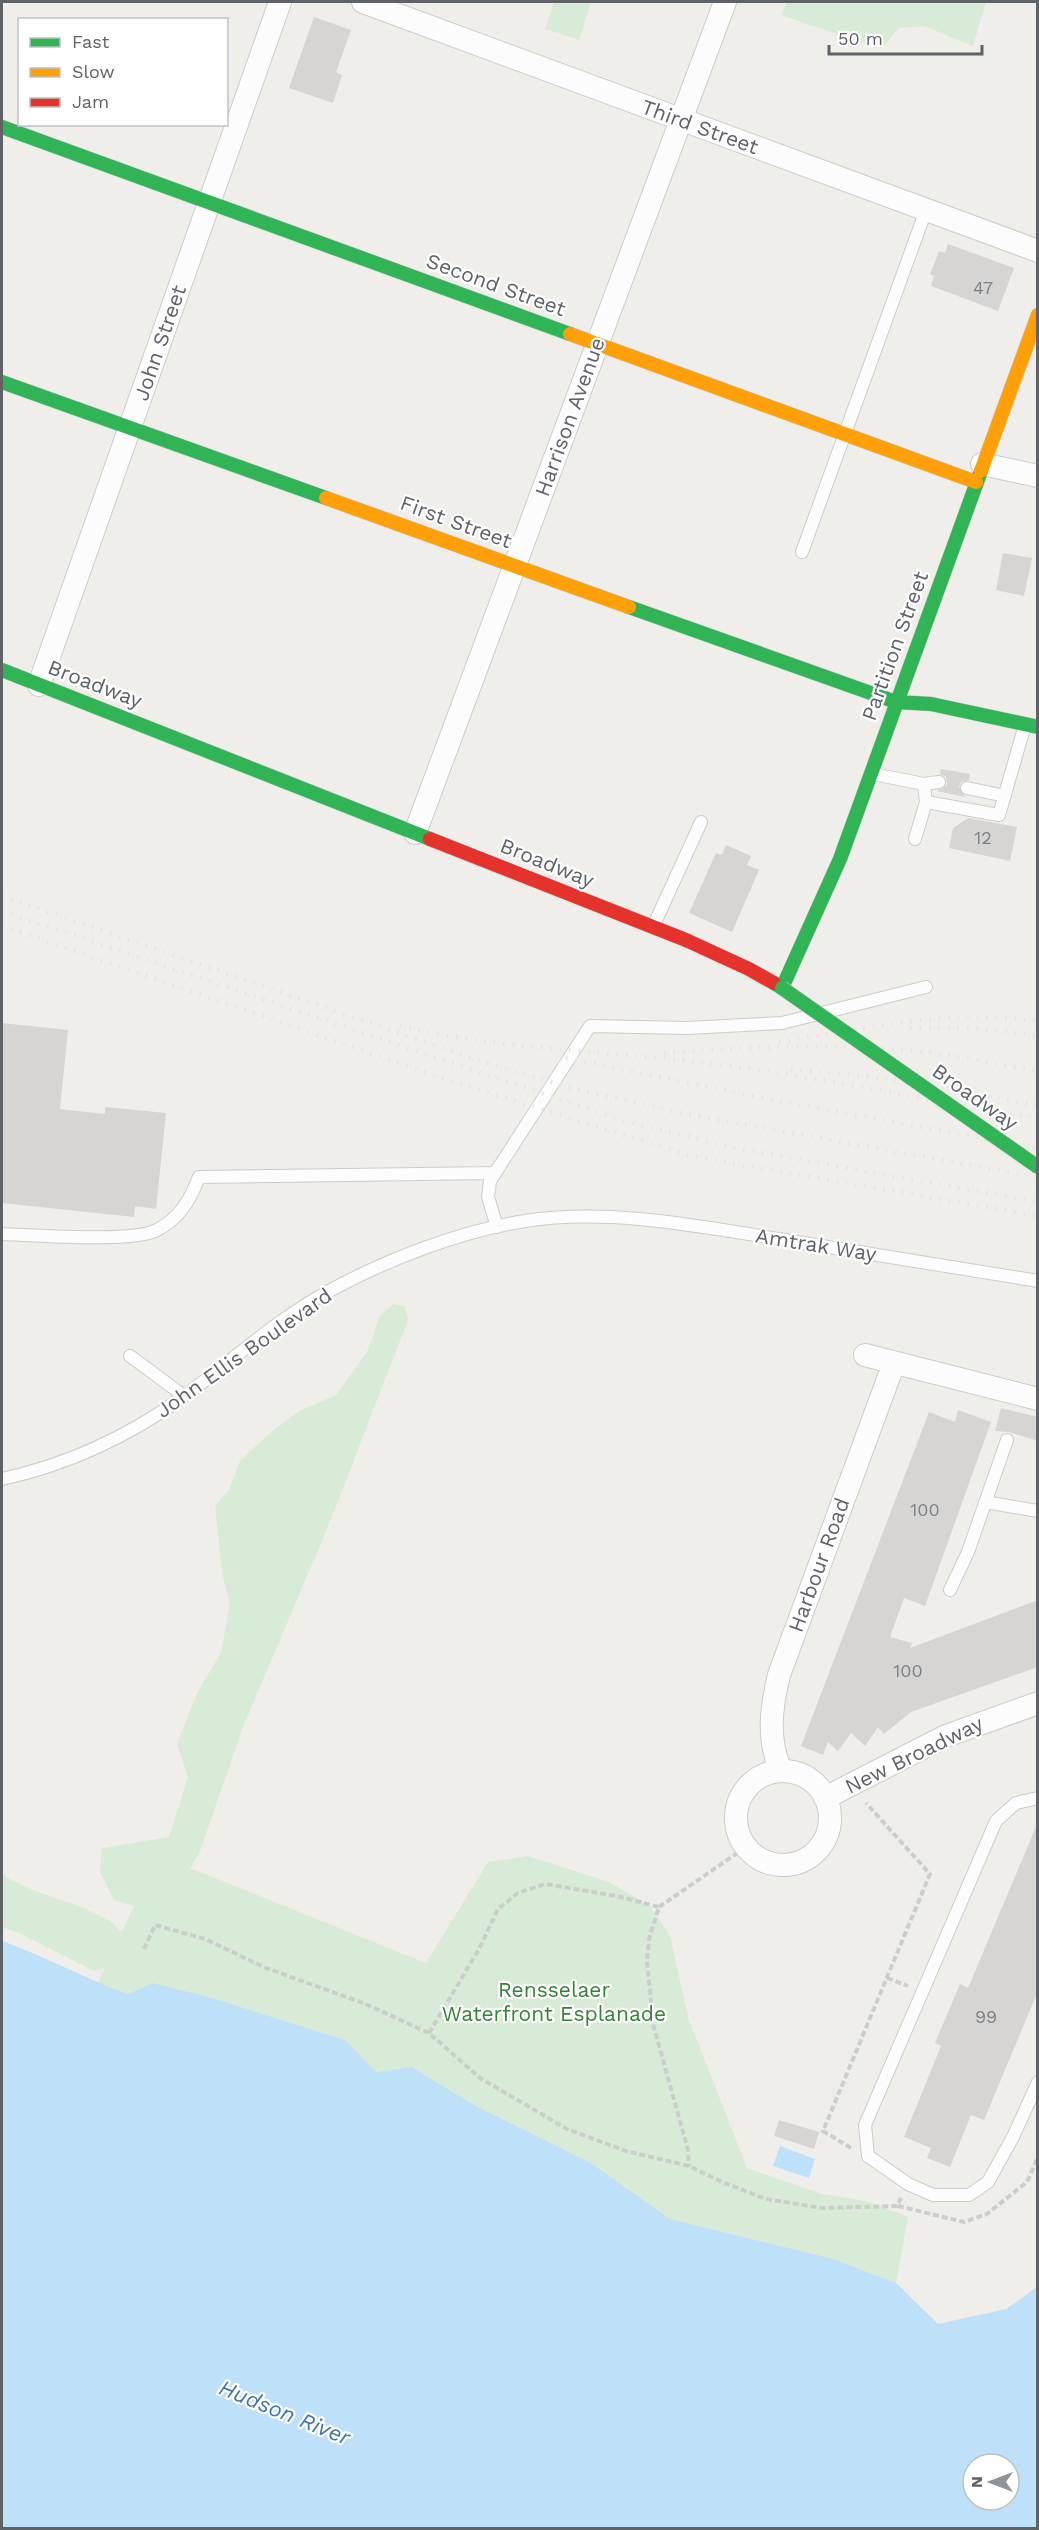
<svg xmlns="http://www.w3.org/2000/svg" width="1039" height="2530" font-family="'Work Sans',sans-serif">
<rect width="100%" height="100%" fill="#efeeea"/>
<path fill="#d8ebd6" d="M554,2H591L579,40L545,29Z
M787,2H986L973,46L924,26L899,28L881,49L781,15Z
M393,1304L405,1306L408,1320L330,1522L243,1727L199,1854L190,1868L426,1963L488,1862L528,1856L609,1882L650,1906L670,1936L688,2017L747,2168L822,2194L866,2201L908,2217L896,2283L834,2259L670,2219L591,2163L474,2105L412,2067L376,2073L345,2040L209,1997L153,1983L129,1994L98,1983L105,1968L94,1971L19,1933L2,1927V1874C34,1896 75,1900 108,1920C114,1923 118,1929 122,1932L134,1906L114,1900L100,1872L102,1848L169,1837L188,1777L177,1744L197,1693L221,1653L230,1604L223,1577L215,1506L229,1490L240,1461L270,1433L299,1411L336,1395L367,1352L380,1316Z"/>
<path fill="#bfe0f9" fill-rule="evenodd" d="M2,1941C45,1956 85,1979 128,1994L153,1983L209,1997L345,2040L376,2072L412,2067L474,2105L591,2163L670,2219L834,2259L896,2283L938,2324L1006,2309L1037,2287V2528H2ZM973,2464H1009V2500H973Z
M780,2146L815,2159L809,2178L773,2166Z"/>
<path fill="#d6d5d3" d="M314,17L351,30L336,72L342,75L333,103L289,88Z
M948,244L1014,268L998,311L931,286L934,276L930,274L939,251L945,253Z
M1003,553L1032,558L1024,596L996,590Z
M941,769L970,774L969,780L961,782L959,787L965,797L937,791L947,785L946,777L940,774Z
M968,818L1017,827L1010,861L949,848L953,828Z
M726,845L751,856L747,865L759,870L732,932L689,913L716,853L722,855Z
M2,1023L68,1030L60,1109L105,1114V1107L166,1113L156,1209L135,1206L134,1217L2,1203Z
M1001,1408L1038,1417V1441L1009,1432L995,1431Z
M958,1410L991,1422L925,1606L904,1598L890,1637L912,1643L910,1648L1038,1600V1667L911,1712L884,1734L878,1727L865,1746L851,1733L838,1751L828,1742L823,1755L801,1746L929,1412L955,1422Z
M1038,1822V1991L984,2120L971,2115L950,2167L927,2158L931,2148L904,2137L941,2046L935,2043L960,1984L968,1988Z
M779,2120L819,2132L814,2149L774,2136Z"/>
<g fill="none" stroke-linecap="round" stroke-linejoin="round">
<defs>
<path id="lane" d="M802,552L926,210
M873,774L924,784L926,802L999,815L1025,725
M924,784L939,782
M967,788L1005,796
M915,839L926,802
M653,927L701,822
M497,1227L488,1197L490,1181L590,1026L687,1028L782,1023L926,987
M2,1234C34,1235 133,1243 157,1230C180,1218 190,1200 199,1177L494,1173
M130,1356L184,1396
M2,1479C66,1465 129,1436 183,1397C232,1361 277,1319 331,1290C388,1259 461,1231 525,1221C607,1208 698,1226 779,1239C865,1253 951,1267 1038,1281
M985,1502L1038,1511
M950,1590L968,1552L1007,1440
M1038,1798L1016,1803L996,1821L865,2125L868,2156L908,2184L933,2195H969L988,2182L1013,2137L1038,2082"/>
<path id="street" d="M363,2L1038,251
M982,464L1038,476
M39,685L280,2
M415,833L725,2
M865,1355L1038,1399
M736 1818a47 47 0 1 1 94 0a47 47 0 1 1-94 0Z
M781,1771C767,1739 771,1708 779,1675L894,1363
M825,1798L946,1736L1038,1703"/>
<path id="fast" d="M2,127L570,334
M2,382L326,498
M629,607L896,702L931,704L1038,727
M2,670L430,839
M774,983L782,988L840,859L981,471"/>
<path id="slow" d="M570,334L976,482
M981,471L1038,315
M326,498L629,607"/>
<path id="jam" d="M430,839L686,940L749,969L774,983"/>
</defs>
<use href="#lane" stroke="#cbcccc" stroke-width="14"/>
<use href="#street" stroke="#cbcccc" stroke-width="24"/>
<use href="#fast" stroke="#cacacb" stroke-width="15"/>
<use href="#slow" stroke="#cacacb" stroke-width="15"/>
<use href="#jam" stroke="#cacacb" stroke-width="15"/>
<path stroke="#cacfcc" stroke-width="4" stroke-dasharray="6 3" stroke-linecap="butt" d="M659,1907L746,1847
M144,1949L155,1925L205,1939L266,1968L363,2003L429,2033L480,2078L567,2129L626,2151L689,2166L722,2182L766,2199L822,2208L897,2206L901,2198
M887,1978L908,1986
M429,2033L479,1949L498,1909L518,1893L545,1884L617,1896L659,1907L649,1939L647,1962L653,2024L688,2150L689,2166
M851,2148L823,2131L930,1874L866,1803
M898,2206L964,2222L987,2214L1027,2182L1038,2157"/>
<use href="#lane" stroke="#fdfcfc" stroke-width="12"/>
<use href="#street" stroke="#fdfcfc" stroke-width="22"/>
<use href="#fast" stroke="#30b455" stroke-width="14"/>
<use href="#slow" stroke="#ff9f0a" stroke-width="14"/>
<use href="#jam" stroke="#e5322d" stroke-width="14"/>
<path stroke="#e4e4e4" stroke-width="4.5" stroke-dasharray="1.5 8" stroke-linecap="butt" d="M2,896L495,1066L579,1090L685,1114L1038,1177
M2,911L624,1121L735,1148L1038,1202
M2,926L445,1079L691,1156L1038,1216
M400,1026C503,1050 610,1051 715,1064C823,1078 930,1101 1038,1118
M910,1028L982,1029L1038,1036
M779,1042C866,1028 949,1009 1038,1021
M664,1053C747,1047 832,1043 915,1051C956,1055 997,1064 1038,1071
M566,1058L768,1099L1038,1148
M791,1069L898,1080L1038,1106"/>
<defs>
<path id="fast-bridge" d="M782,988L1038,1167"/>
</defs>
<use href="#fast-bridge" stroke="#cacacb" stroke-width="15" stroke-linecap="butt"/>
<use href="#fast-bridge" stroke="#30b455" stroke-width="14"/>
</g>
<g text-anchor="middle" stroke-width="4.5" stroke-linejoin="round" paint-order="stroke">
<g font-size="18" fill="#7e8184">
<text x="983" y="294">47</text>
<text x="983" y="844">12</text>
<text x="925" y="1516">100</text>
<text x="908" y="1677">100</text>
<text x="986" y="2023">99</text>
</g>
<g font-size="21" fill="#5f6368" stroke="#fff">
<text transform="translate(700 127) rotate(20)" y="7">Third Street</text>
<text transform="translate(496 285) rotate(20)" y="7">Second Street</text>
<text transform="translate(160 343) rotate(-71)" y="7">John Street</text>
<text transform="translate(570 417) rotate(-70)" y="7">Harrison Avenue</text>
<text transform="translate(456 522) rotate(20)" y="7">First Street</text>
<text transform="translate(895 646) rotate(-70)" y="7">Partition Street</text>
<text transform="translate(95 684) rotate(21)" y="7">Broadway</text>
<text transform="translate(547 863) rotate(22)" y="7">Broadway</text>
<text transform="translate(975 1097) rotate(35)" y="7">Broadway</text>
<text transform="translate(816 1245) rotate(9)" y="7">Amtrak Way</text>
<text transform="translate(244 1353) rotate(-35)" y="7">John Ellis Boulevard</text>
<text transform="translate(819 1565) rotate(-70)" y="7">Harbour Road</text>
<text transform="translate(914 1755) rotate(-26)" y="7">New Broadway</text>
</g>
<g font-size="21" fill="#348238" stroke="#fff">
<text x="554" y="1997">Rensselaer<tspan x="554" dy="24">Waterfront Esplanade</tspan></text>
</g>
<g font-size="22" font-style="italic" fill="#4174aa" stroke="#fff">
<text transform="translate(285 2412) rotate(22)" y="8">Hudson River</text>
</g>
</g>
<rect width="1039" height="2530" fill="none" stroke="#5f6368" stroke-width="6"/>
<rect x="18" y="18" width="210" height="108" fill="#ffffff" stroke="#bfc1c3" stroke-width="1.5"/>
<rect x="30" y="38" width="30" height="9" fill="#30b455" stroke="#bfc1c3" stroke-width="1.5"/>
<text x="72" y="48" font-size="18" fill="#5f6368">Fast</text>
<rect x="30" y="68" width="30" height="9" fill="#ff9f0a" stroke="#bfc1c3" stroke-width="1.5"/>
<text x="72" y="78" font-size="18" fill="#5f6368">Slow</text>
<rect x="30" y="98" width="30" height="9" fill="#e5322d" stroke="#bfc1c3" stroke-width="1.5"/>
<text x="72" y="108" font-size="18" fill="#5f6368">Jam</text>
<g transform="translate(991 2482) rotate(270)"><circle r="28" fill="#ffffff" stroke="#bfc1c3" stroke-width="1.5"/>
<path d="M0-4.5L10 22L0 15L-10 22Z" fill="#919496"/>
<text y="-9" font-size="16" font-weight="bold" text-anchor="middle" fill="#5f6368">N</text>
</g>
<path d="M829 45v9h153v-9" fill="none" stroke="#5f6368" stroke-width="3"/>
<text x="838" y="45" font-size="18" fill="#5f6368" stroke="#ffffff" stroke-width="4.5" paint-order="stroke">50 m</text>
</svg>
